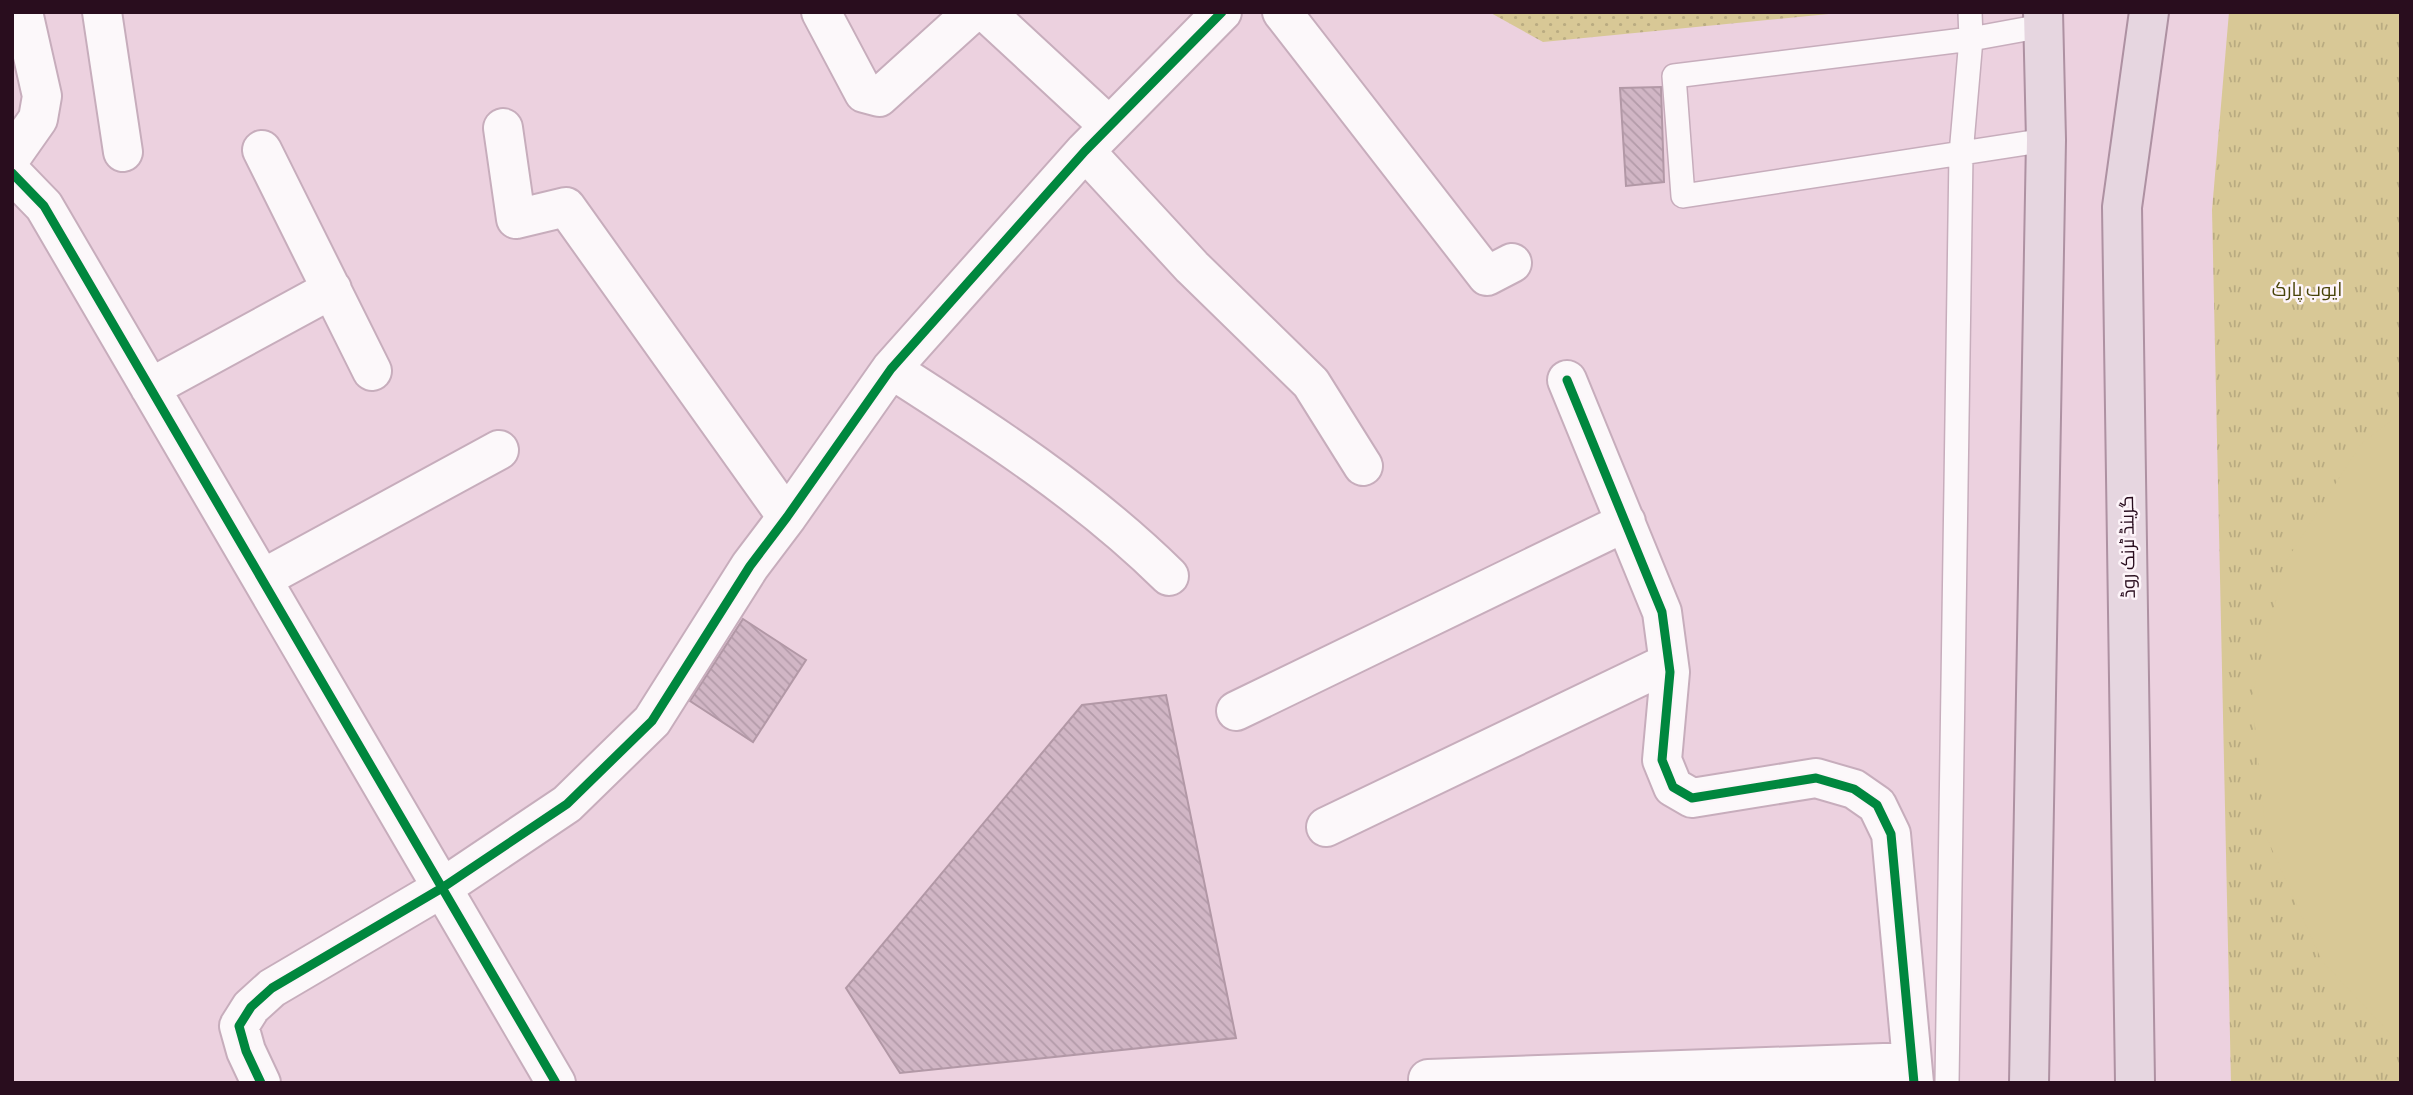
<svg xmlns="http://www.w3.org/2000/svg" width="2413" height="1095" font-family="Manrope,Cairo,sans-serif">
<defs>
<pattern id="grass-dots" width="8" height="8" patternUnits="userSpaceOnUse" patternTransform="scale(1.75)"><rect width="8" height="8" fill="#d8c896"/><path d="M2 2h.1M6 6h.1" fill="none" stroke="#b9ab81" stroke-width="1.8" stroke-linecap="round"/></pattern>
<pattern id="park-tufts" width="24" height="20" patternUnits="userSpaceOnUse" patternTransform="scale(1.75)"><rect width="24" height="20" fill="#d8c896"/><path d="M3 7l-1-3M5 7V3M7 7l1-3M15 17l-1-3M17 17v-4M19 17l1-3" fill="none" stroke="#b9ab81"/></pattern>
<pattern id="building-back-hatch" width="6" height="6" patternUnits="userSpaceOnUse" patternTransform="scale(1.75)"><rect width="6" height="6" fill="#d1b6c5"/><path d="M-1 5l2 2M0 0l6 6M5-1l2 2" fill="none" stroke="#b39ba9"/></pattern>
</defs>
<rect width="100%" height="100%" fill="#ecd1df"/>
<path fill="url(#grass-dots)" d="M1489,12H1849L1543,42Z"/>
<path fill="url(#park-tufts)" d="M2229,12H2401V1083H2231L2212,210Z"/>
<path fill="#d8c896" d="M2401,413V1045L2322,961L2266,836L2252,696L2286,561L2361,444Z"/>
<path fill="url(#building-back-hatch)" stroke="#b298a6" stroke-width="2" d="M1661,87L1664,182L1626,186L1620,88Z
M743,619L806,660L753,742L690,701Z
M1166,695L1236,1038L900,1073L846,988L1082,705Z"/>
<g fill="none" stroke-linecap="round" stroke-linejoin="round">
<defs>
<path id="service" d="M2042,26L1971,39L1674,76L1683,196L2046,140
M1947,1083L1961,154L1971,39L1970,12"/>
<path id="minor" d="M102,12L123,152
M821,12L864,93L879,97L973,12
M986,12L1109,126
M1282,12L1487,276L1512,263
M503,128L516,219L566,207L787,517
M262,150L372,371
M1085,151L1192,267L1311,383L1363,466
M12,156L38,119L42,96L23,12
M12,173L44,206L556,1083
M891,369C988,431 1087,495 1169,576
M1567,380L1662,612L1670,672L1662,760L1673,787L1692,798L1816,778L1854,789L1877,805L1891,834L1914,1083
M150,388L332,289
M262,579L499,450
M1236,711L1626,522
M1326,827L1668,663
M1428,1079L1912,1062
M261,1083L246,1051L239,1026L251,1007L272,988L442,888L567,804L652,721L750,566L787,517L891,369L1085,151L1222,12"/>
<path id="trunk" d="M2029,1083L2046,140L2043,12
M2135,1083L2122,207L2149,12"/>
</defs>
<use href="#service" stroke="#c7adbc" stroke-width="26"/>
<use href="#minor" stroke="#c7adbc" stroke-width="42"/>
<use href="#trunk" stroke="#ae91a2" stroke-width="42"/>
<use href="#service" stroke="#fcf8fa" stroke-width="23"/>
<use href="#minor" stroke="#fcf8fa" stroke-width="38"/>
<use href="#trunk" stroke="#e6d6e0" stroke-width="38"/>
<defs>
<path id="cycleway" d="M12,173L44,206L556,1083
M1567,380L1662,612L1670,672L1662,760L1673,787L1692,798L1816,778L1854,789L1877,805L1891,834L1914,1083
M261,1083L246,1051L239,1026L251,1007L272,988L442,888L567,804L652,721L750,566L787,517L891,369L1085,151L1222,12"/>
</defs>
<use href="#cycleway" stroke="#fdf4f9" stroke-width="13"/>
<use href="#cycleway" stroke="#00873e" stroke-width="9"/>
</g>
<g text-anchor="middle" stroke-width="5" stroke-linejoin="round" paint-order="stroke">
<g font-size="19" fill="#484308" stroke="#fdf4f9">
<text x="2307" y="296">ایوب پارک</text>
</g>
<g font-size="19" fill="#290d1e" stroke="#fdf4f9">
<text transform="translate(2127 547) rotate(-91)" y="7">گرینڈ ٹرنک روڈ</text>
</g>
</g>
<rect width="2413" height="1095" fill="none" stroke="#290d1e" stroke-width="28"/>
</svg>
